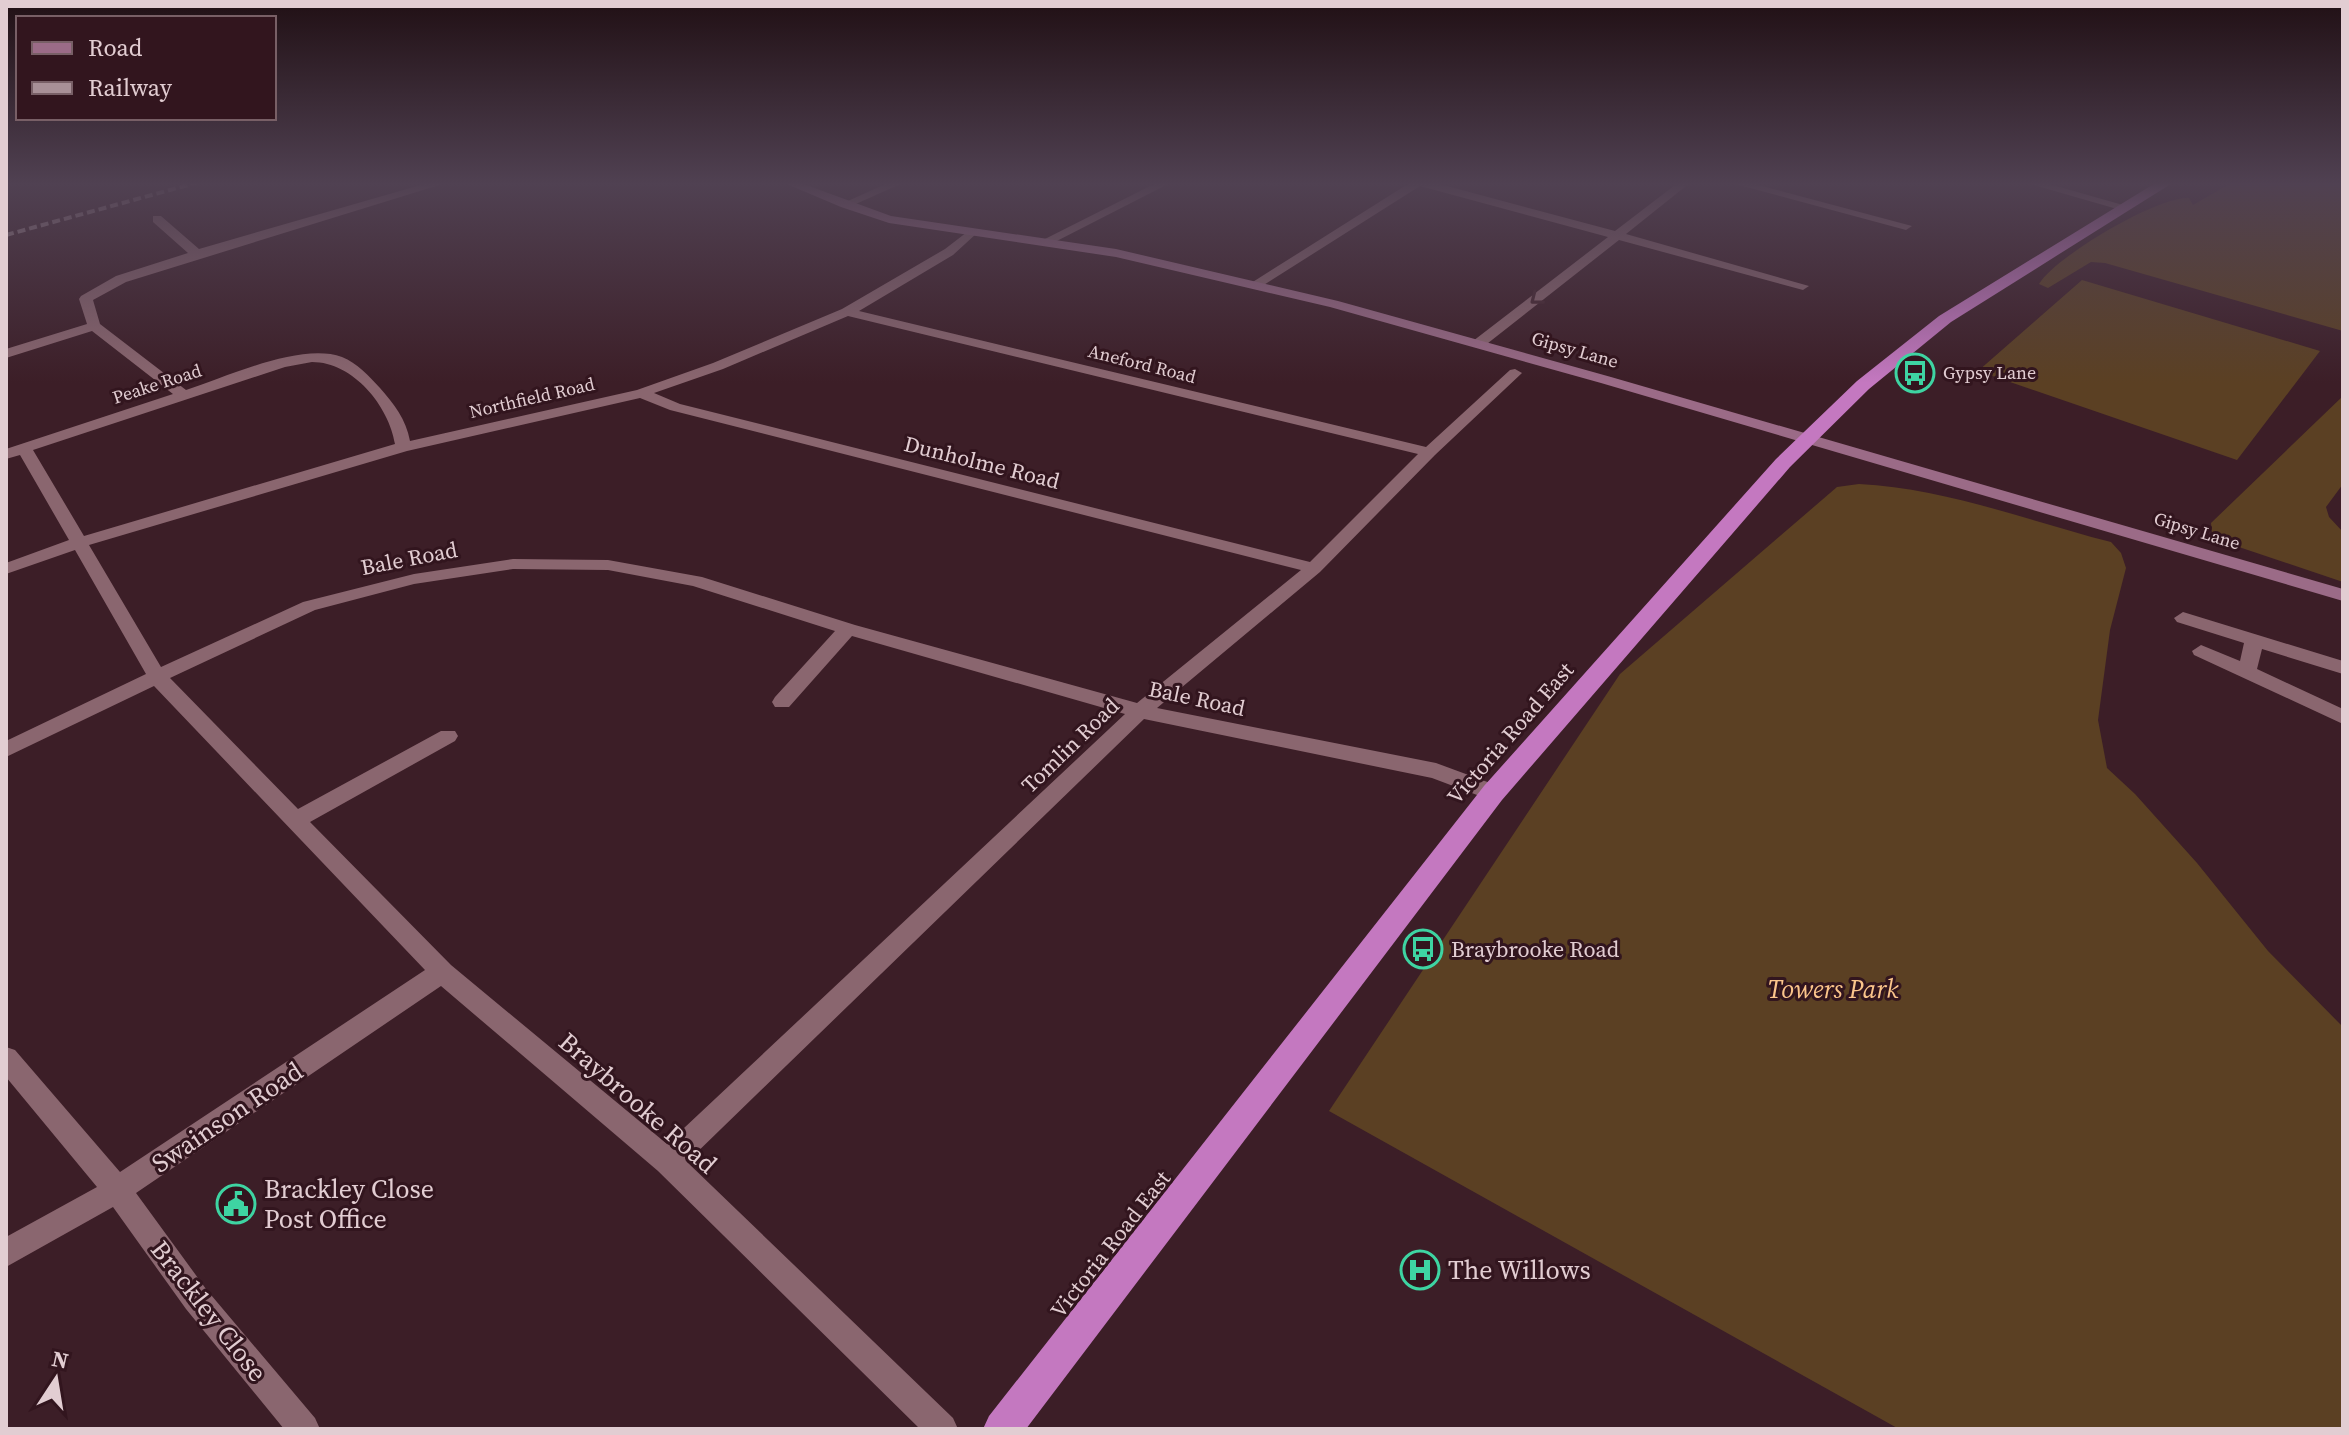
<svg xmlns="http://www.w3.org/2000/svg" width="2349" height="1435" font-family="'Source Serif 4',serif">
<rect width="100%" height="100%" fill="#3c1e27"/>
<path fill="#5b4023" d="M2233,182H2343V331L2105,263L2091,262L2048,288L2039,284C2055,257 2157,196 2189,198L2193,205Z
M2082,280L2320,351L2237,460L1978,371Z
M2343,396V484L2326,507L2329,517L2343,532V582L2230,544L2212,533L2211,523Z
M1859,484C1944,488 2029,521 2111,542L2121,553L2126,568L2110,630L2098,720L2107,768L2135,794L2197,863L2268,951L2343,1027V1429H1899L1329,1111L1620,674L1837,487Z"/>
<g fill="none" stroke-linecap="round" stroke-linejoin="round">
<path fill="#8a666f" fill-rule="evenodd" d="M431,182H449L126,282L93,300L100,324L186,390C227,377 300,342 342,357C357,363 369,376 380,388C394,404 406,419 410,441L637,390L713,363L842,309L945,249L971,229L977,233L953,255L859,311L1426,447L1510,370L1515,369L1522,373L1435,455L1320,572L1157,708L1436,763L1501,787L1504,793L1501,799L1493,801L1432,778L1144,719L687,1162L953,1418L958,1429H920L658,1171L441,986L136,1193L206,1289L315,1418L320,1429H284L186,1309L113,1207L6,1267V1237L97,1187L6,1077V1047L15,1050L120,1172L425,970L154,686L6,757V741L146,674L75,550L6,574V563L69,540L20,455L6,459V449L173,394L92,331L6,358V349L87,324L79,299L81,296L116,276L188,253L153,222V216H161L199,249ZM848,316L1418,454L1310,562L680,404L654,393L723,369ZM312,362C353,362 389,406 395,444L84,536L33,450L285,367ZM640,398L670,410L1301,570L1137,703L855,625L702,577L608,560L513,559L414,574L303,602L161,667L89,545L407,451ZM513,569L608,570L693,586L835,631L775,697L772,702L775,707H789L852,636L1125,714L667,1144L451,965L310,822L455,741L458,736L455,731H441L298,809L170,678L315,610L414,584Z
M890,182H905L849,207L839,205Z
M1158,182H1172L1047,246L1037,243Z
M1411,182H1432L1615,231L1679,182H1691L1626,234L1809,286L1803,290L1619,240L1483,347H1473V341L1608,237L1420,186L1259,288L1248,285Z
M1728,182H1747L1912,226L1906,230Z
M2023,182H2042L2130,207L2124,211Z
M2183,612L2343,661V674L2262,649L2257,669L2343,709V724L2194,655L2192,651L2201,645L2240,661L2244,643L2177,622L2174,618Z"/>
<path fill="#9b6b87" fill-rule="evenodd" d="M782,182H798L891,216L1116,249L1338,301L1611,377L2343,589V601L1601,383L1330,307L1116,257L889,223L841,207Z"/>
<path fill="#c478c0" fill-rule="evenodd" d="M2157,182H2174L1951,322L1869,389L1790,467L1502,800L1026,1429H983L989,1416L1484,786L1776,459L1857,381L1939,316Z"/>
<path stroke="#a89097" stroke-width="4" stroke-dasharray="8 4" stroke-linecap="butt" d="M6,235L199,182"/>
</g>
<defs><path id="oneway-chevron" d="M-2-3.5L2.5 0L-2 3.5" fill="none" stroke-width="1.6" stroke-linecap="round" stroke-linejoin="round" transform="scale(2)"/></defs>
<use stroke="#44252e" href="#oneway-chevron" transform="translate(1536 299) rotate(142)"/>
<linearGradient id="sky" x2="0" y2="1"><stop stop-color="#211015"/><stop offset="0.48" stop-color="#504152"/><stop offset="1" stop-color="#504152" stop-opacity="0"/></linearGradient>
<rect width="2349" height="383" fill="url(#sky)"/>
<defs>
<symbol id="bus-ring" viewBox="-11 -11 22 22"><circle r="9.5" fill="#32151e" stroke="#3ed4a2" stroke-width="1.5"/><path d="M-5-6H5V4H4V6H2V4H-2V6H-4V4H-5ZM-3.5-4V0h7V-4ZM-3.5 1.2v1.5H-2V1.2ZM2 1.2v1.5H3.5V1.2Z" fill="#3ed4a2"/></symbol>
<symbol id="civic-ring" viewBox="-11 -11 22 22"><circle r="9.5" fill="#32151e" stroke="#3ed4a2" stroke-width="1.5"/><path d="M-.6-6.5H3V-4.5H.6V-3L4-1V1h2V6H-6V1h2V-1L-.6-3ZM-1.2 2.5V6h2.4V2.5Z" fill="#3ed4a2"/></symbol>
<symbol id="hospital-ring" viewBox="-11 -11 22 22"><circle r="9.5" fill="#32151e" stroke="#3ed4a2" stroke-width="1.5"/><path d="M-5-5h3v3.5h4V-5h3V5h-3V1.5h-4V5h-3Z" fill="#3ed4a2"/></symbol>
</defs>
<g fill-rule="evenodd">
<use href="#bus-ring" x="1893" y="351" width="44" height="44"/>
<use href="#bus-ring" x="1401" y="927" width="44" height="44"/>
<use href="#civic-ring" x="214" y="1182" width="44" height="44"/>
<use href="#hospital-ring" x="1398" y="1248" width="44" height="44"/>
</g>
<g text-anchor="middle" stroke-width="6" stroke-linejoin="round" paint-order="stroke">
<g font-size="18" fill="#e2cdd2" stroke="#32151e">
<text transform="translate(1575 350) rotate(16)" y="6">Gipsy Lane</text>
<text transform="translate(1142 364) rotate(14)" y="6">Aneford Road</text>
<text transform="translate(157 384) rotate(-18)" y="6">Peake Road</text>
<text transform="translate(532 398) rotate(-13)" y="6">Northfield Road</text>
<text transform="translate(2197 531) rotate(17)" y="6">Gipsy Lane</text>
</g>
<g font-size="18" fill="#e2cdd2" stroke="#32151e" text-anchor="start">
<text x="1943" y="379">Gypsy Lane</text>
</g>
<g font-size="22" fill="#e2cdd2" stroke="#32151e">
<text transform="translate(982 462) rotate(14)" y="8">Dunholme Road</text>
<text transform="translate(409 558) rotate(-11)" y="8">Bale Road</text>
<text transform="translate(1197 698) rotate(12)" y="8">Bale Road</text>
<text transform="translate(1510 733) rotate(-49)" y="8">Victoria Road East</text>
<text transform="translate(1070 745) rotate(-44)" y="8">Tomlin Road</text>
<text transform="translate(1110 1244) rotate(-52)" y="8">Victoria Road East</text>
</g>
<g font-size="22" fill="#e2cdd2" stroke="#32151e" text-anchor="start">
<text x="1451" y="957">Braybrooke Road</text>
</g>
<g font-size="26" font-style="italic" fill="#fbc58b" stroke="#32151e">
<text x="1833" y="998">Towers Park</text>
</g>
<g font-size="26" fill="#e2cdd2" stroke="#32151e">
<text transform="translate(638 1103) rotate(41)" y="9">Braybrooke Road</text>
<text transform="translate(227 1117) rotate(-34)" y="9">Swainson Road</text>
<text transform="translate(209 1311) rotate(52)" y="9">Brackley Close</text>
</g>
<g font-size="26" fill="#e2cdd2" stroke="#32151e" text-anchor="start">
<text x="264" y="1198">Brackley Close<tspan x="264" dy="30">Post Office</tspan></text>
<text x="1448" y="1279">The Willows</text>
</g>
</g>
<rect width="2349" height="1435" fill="none" stroke="#e2cdd2" stroke-width="16"/>
<rect x="16" y="16" width="260" height="104" fill="#32151e" stroke="#785f66" stroke-width="2"/>
<rect x="32" y="42" width="40" height="12" fill="#9b6b87" stroke="#785f66" stroke-width="2"/>
<text x="88" y="56" font-size="24" fill="#e2cdd2">Road</text>
<rect x="32" y="82" width="40" height="12" fill="#a89097" stroke="#785f66" stroke-width="2"/>
<text x="88" y="96" font-size="24" fill="#e2cdd2">Railway</text>
<g transform="translate(56 1379) rotate(12)" stroke="#32151e" stroke-width="6" paint-order="stroke">
<path d="M0-6L14 30L0 20L-14 30Z" fill="#e2cdd2"/>
<text y="-12" font-size="22" font-weight="bold" text-anchor="middle" fill="#e2cdd2">N</text>
</g>
</svg>
